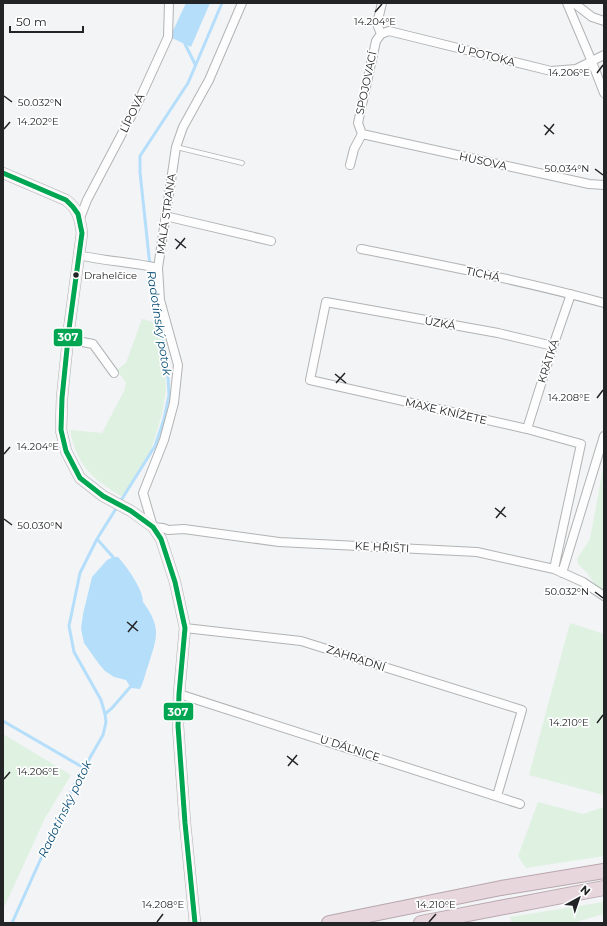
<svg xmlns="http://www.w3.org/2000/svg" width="607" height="926" font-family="Montserrat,sans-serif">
<rect width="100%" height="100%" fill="#f2f4f6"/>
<path fill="#dff1e1" d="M142,319L157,323L165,360L166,390L162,414L151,450L123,497C92,479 77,466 70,430L102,433L124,391L126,383L117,370L126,363Z
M604,463V591L598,589L588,574L578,564L577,559L590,539Z
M570,623L604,634V795L529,775Z
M3,734L71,775L45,818L3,910Z
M538,802L583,814L604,807V856L526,868L518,856Z
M604,902V914L572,923H512L510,917Z"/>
<path fill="#b5defb" d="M186,3H210L191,47L170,37Z
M113,557H118C127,567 143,589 143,602C162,628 157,637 148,666C145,674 144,681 140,689L131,688L126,680L114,677L105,671L99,664L84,643L81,629L83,614L92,577L107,560Z"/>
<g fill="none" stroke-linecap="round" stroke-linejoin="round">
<path stroke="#b5defb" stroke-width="3" d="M185,44L195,64
M120,502L155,446L164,419L169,395L167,359L156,307L149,257L140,172V156L188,83L222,3
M97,539L113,557L114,560
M105,714L112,708L132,685
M3,721L84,768
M12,923L73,787L103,735L106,722L105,714L101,700L74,652L69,626L80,573L97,539L117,507"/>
<defs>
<path id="service" d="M176,147L242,163"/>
<path id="minor" d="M242,3L209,80L183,127L176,147L158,268L160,300L178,365L174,403L164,440L143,493L153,527L163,528L168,530L184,529L279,542L477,552L554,569L583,582L604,596
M567,3L592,62L604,93
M574,3L592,17L604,21
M381,34L389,31L551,71L576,69L604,55
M381,34L377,24L382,3
M362,134L589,184L604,185
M350,165L354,149L362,134L358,123L376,41L381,34
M165,216L271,241
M80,218L87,200L136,107L168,37L169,3
M361,249C442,265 524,281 604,303
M78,255C104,261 131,262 158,268
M67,339L93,344L114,373
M553,346L498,333L326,302L310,380L527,429L581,444L554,569
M527,429L553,346L571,294
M562,573L604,436
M185,628L301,641L522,710L497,796
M179,694L520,804"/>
<path id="secondary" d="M3,173L66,200C78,209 80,218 82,233L69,329L62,398L61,430L66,451L80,478L103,496L131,511L153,527L161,539L175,582L185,628L179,694L178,726L185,823L195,923"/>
<path id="motorway" d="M329,923L501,888L604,871
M421,923L604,888"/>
</defs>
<use href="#service" stroke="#b1b3b4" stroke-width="5.5"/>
<use href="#minor" stroke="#b1b3b4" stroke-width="10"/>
<use href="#secondary" stroke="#b1b3b4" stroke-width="12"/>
<use href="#motorway" stroke="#b8a7ae" stroke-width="16"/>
<use href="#service" stroke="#fdfdfe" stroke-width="4"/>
<use href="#minor" stroke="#fdfdfe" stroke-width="8"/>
<use href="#secondary" stroke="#f6f2f3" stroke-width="11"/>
<use href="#motorway" stroke="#e7d6dc" stroke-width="14"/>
<defs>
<path id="bus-1" d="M3,173L66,200L73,207L78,214L82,233L69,329L62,398L61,430L66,451L80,478L103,496L131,511L153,527L161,539L175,582L185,628L179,694L178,726L185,823L195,923"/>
</defs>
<use href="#bus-1" stroke="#fff" stroke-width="8"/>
<use href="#bus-1" stroke="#00a651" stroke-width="5"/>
</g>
<path fill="none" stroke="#232426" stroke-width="1.5" d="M375,12L382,4M597,73L603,65M4,96L12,102M544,125L554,134M4,129L10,122M545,135L554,124M595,169L603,175M175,239L186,248M176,249L185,238M335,374L346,383M336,383L345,373M597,398L603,390M4,454L10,447M495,508L506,517M496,518L505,507M4,519L12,525M595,592L603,598M127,622L138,631M128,632L137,621M597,723L603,715M287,756L298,765M288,766L297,755M4,779L10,772M157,922L163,914M429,922L436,914"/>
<circle fill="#232426" stroke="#fff" stroke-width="1.5" cx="76" cy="275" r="3.5"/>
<g text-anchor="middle" stroke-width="3.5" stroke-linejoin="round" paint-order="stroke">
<g font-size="10" fill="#232426" stroke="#fff" text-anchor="start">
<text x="84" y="279">Drahelčice</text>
</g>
<g font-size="11" fill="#232426" stroke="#fff">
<text transform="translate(486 55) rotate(14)" y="4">U POTOKA</text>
<text transform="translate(366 83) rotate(-78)" y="4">SPOJOVACÍ</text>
<text transform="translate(132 113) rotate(-64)" y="4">LÍPOVÁ</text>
<text transform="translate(483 161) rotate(12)" y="4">HUSOVA</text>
<text transform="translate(166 214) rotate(-82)" y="4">MALÁ STRANA</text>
<text transform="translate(483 274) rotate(12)" y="4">TICHÁ</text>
<text transform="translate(440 323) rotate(10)" y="4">ÚZKÁ</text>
<text transform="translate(548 361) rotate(-72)" y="4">KRÁTKÁ</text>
<text transform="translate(446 411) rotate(13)" y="4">MAXE KNÍŽETE</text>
<text transform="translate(382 547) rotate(3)" y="4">KE HŘIŠTI</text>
<text transform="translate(356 658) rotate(18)" y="4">ZAHRADNÍ</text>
<text transform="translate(350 748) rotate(18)" y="4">U DÁLNICE</text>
</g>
<g font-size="12" font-style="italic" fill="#084e75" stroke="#fff">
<text transform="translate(159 323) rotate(81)" y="4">Radotínský potok</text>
<text transform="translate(65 809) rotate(-64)" y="4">Radotínský potok</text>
</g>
</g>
<g font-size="10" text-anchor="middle" fill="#232426" stroke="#fff" stroke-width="3.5" stroke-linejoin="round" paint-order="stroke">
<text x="375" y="25">14.204°E</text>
<text x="569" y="76">14.206°E</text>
<text x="40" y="106">50.032°N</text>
<text x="38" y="125">14.202°E</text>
<text x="567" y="172">50.034°N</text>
<text x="569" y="401">14.208°E</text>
<text x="38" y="450">14.204°E</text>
<text x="40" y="529">50.030°N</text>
<text x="567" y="595">50.032°N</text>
<text x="569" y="726">14.210°E</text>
<text x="38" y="775">14.206°E</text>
<text x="163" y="908">14.208°E</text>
<text x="436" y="908">14.210°E</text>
</g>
<g stroke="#fff" stroke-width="1.5">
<rect x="53" y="328" width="30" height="19" rx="4" fill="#00a651"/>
<rect x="163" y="702" width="31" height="19" rx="4" fill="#00a651"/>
</g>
<g font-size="11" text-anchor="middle" font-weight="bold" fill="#fff">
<text x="68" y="341">307</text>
<text x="178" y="716">307</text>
</g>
<rect width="607" height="926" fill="none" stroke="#232426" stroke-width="8"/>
<g transform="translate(579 898) rotate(40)" stroke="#ffffff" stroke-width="3" paint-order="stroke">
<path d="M0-3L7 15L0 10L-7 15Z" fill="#232426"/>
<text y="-6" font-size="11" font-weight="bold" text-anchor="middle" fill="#232426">N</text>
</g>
<path d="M10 26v6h73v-6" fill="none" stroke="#232426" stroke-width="2"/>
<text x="16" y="26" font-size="12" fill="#232426" stroke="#ffffff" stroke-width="3" paint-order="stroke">50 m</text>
</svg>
